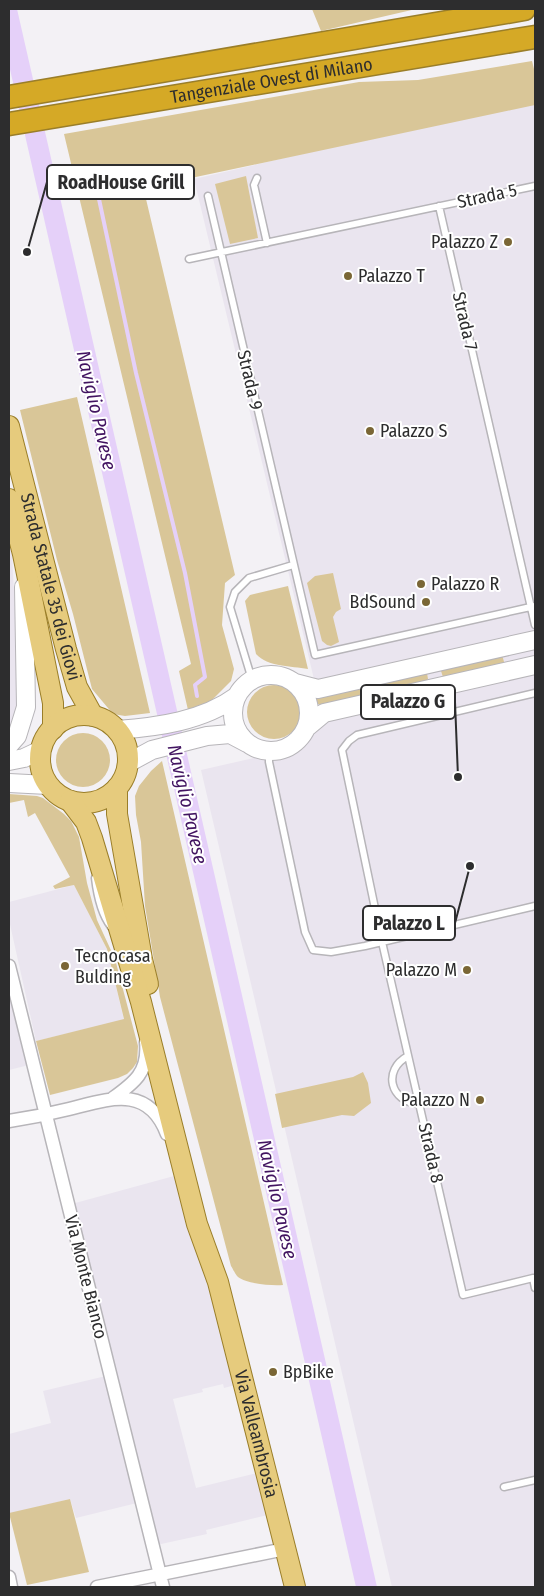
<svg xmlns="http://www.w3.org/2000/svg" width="544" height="1596" font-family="'Fira Sans Condensed',sans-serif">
<rect width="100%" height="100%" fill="#f3f1f5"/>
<path fill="#eae5ef" d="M535,100V1587H392L201,770L258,757L293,747L325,725L194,179Z
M9,541L12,555L20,705L9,737Z
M74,885L107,949L124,1020L36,1041L9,920V902Z
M9,966L33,1064L9,1070Z
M174,1176L188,1188L243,1383L224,1388L223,1384L202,1389L203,1392L173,1399L196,1488L265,1471L276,1513L206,1530L207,1534L152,1546L141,1502L76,1518L70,1499L9,1514V1434L51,1423L43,1391L110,1375L68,1205Z"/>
<path fill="#d9c698" d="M312,9H416L321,31Z
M532,61L535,73V105L191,178V187L146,199L235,575L225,583L222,625L234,669L231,681L210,702L188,710L179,671L191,664L64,134L359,82L418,80Z
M246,176L258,238L230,244L215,184Z
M77,397L150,713L125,716L113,714L92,689L73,614L57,560L20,410Z
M333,573L341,609L336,612L333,617L339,642L331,646L327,645L322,641L307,583L315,576Z
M288,586L308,669C291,666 268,667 256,654L245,601L250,595Z
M502,655L505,665L443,677L441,671L444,668Z
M427,673L428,679L423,684L327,706L318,704L316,699L321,695Z
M247 712a27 27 0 1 1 54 0a27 27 0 1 1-54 0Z
M56 760a27 27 0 1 1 54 0a27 27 0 1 1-54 0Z
M162,761L283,1285C272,1286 247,1284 238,1277C235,1274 233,1269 231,1266L160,997L145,906L141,842L136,815L135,796L139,786L151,771Z
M9,794L37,796L43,798L64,814L71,821L79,837L87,883L97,920L115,959L138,1046L137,1062L133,1068L127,1074L118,1078L50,1095L36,1041L124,1019L107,949L74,885L55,889L53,886L70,877L35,813L28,817L24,800L9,803Z
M363,1072L368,1083L371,1103L354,1116L342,1115L282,1128L275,1094L353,1077Z
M70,1499L89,1572L27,1585L9,1513Z"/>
<path fill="#e5d0f9" d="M9,9H17L377,1587H356L9,65Z"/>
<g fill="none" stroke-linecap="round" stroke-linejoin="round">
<path stroke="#e5d0f9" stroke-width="4" d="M68,174C84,171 88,171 96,185L136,373L185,573L205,677L195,685L197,696"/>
<defs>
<path id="lane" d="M257,178L254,185L267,243
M208,196L315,655L535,606
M439,206L535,625
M189,259L535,186
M249,682L250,673L230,607L235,592L249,578L293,565
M269,751V762L305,932L313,950L331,952L365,946L535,906
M95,878C97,895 101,914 111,927
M408,1056C382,1070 390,1102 419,1104
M533,1278L463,1295L382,942L342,750L349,741L357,735L535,693
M535,1278H533L535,1288
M504,1487L535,1480"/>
<path id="street" d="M9,966L163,1587
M113,1098C134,1083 149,1072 146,1042
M9,1121C29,1118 49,1114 69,1109C109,1099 148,1084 167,1134
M9,1577L11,1587
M97,1587L285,1549"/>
<path id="secondary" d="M233 713a38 38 0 1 1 76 0a38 38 0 1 1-76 0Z
M295,683L318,689L535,640
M306,728L324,713L535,665
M117,730C158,727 203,721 237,696
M9,745L17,736L26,707L24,587
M9,761L24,758L41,750
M128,763L152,750L207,736L230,734L247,743
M9,783L48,785"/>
<g id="primary">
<path id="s1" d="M9,426L66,649L77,687L93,716"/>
<path d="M9,499L23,554L53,703V729"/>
<circle cx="84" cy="759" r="44"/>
<path d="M117,788V814L142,959L148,984"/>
<path id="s2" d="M70,801L86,822L92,838L141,1002L197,1224L218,1282L295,1587"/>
</g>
<g id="highway">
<path d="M9,97L524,9"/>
<path id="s3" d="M9,124L535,37"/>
</g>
</defs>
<use href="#lane" stroke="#b7b5b9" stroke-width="9"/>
<use href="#street" stroke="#b7b5b9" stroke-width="15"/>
<use href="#secondary" stroke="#b7b5b9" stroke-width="20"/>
<use href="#primary" stroke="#9a7e29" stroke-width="22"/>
<use href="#highway" stroke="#9a7e29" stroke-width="25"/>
<use href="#lane" stroke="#fff" stroke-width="6"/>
<use href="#street" stroke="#fff" stroke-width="12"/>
<use href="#secondary" stroke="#fff" stroke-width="18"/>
<use href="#primary" stroke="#e6cb7d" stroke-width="20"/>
<use href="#highway" stroke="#d5a926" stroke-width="22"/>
</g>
<g fill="#7a6635" stroke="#fff" stroke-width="2">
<circle cx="508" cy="242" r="5"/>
<circle cx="348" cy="276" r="5"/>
<circle cx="370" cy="431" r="5"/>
<circle cx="421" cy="584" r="5"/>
<circle cx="426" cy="602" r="5"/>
<circle cx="65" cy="966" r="5"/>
<circle cx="467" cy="970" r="5"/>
<circle cx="480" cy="1100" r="5"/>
<circle cx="273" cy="1372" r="5"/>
</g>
<g text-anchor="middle" stroke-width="4" stroke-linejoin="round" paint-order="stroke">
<g font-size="18" fill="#2d2d2e" stroke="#fff">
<text dy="6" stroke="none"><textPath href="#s3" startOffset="266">Tangenziale Ovest di Milano</textPath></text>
<text transform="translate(487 196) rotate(-12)" y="6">Strada 5</text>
<text transform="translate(465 321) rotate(77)" y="6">Strada 7</text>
<text transform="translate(250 380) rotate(77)" y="6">Strada 9</text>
<text dy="6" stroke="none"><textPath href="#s1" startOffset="166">Strada Statale 35 dei Giovi</textPath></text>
<text transform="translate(431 1153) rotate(77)" y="6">Strada 8</text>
<text transform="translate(86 1277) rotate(76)" y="6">Via Monte Bianco</text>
<text dy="6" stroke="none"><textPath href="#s2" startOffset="662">Via Valleambrosia</textPath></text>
</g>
<g font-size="18" fill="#2d2d2e" stroke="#fff" text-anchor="start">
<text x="498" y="248" text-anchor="end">Palazzo Z</text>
<text x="358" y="282">Palazzo T</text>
<text x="380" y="437">Palazzo S</text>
<text x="431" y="590">Palazzo R</text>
<text x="416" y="608" text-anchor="end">BdSound</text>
<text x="75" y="962">Tecnocasa<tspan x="75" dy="21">Bulding</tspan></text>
<text x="457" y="976" text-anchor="end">Palazzo M</text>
<text x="470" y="1106" text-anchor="end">Palazzo N</text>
<text x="283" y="1378">BpBike</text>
</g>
<g font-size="19" font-style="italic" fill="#421461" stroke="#fff">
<text transform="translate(97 410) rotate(77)" y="7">Naviglio Pavese</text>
<text transform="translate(188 804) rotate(77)" y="7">Naviglio Pavese</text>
<text transform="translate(278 1199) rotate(77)" y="7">Naviglio Pavese</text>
</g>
</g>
<path fill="none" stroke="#2d2d2e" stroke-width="2" d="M27 252L47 182M458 777L455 702M470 866L455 923"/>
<g fill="#2d2d2e" stroke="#fff" stroke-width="2">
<circle cx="27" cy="252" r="5"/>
<circle cx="458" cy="777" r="5"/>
<circle cx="470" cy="866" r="5"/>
</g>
<g fill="#fff" stroke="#2d2d2e" stroke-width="2">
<rect x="47" y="165" width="147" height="34" rx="5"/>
<rect x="361" y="685" width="94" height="34" rx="5"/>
<rect x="363" y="906" width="92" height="34" rx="5"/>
</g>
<g font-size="19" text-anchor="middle" font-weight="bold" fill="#2d2d2e">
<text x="121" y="189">RoadHouse Grill</text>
<text x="408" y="708">Palazzo G</text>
<text x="409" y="930">Palazzo L</text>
</g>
<rect width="544" height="1596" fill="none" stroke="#2d2d2e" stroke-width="20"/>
</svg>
